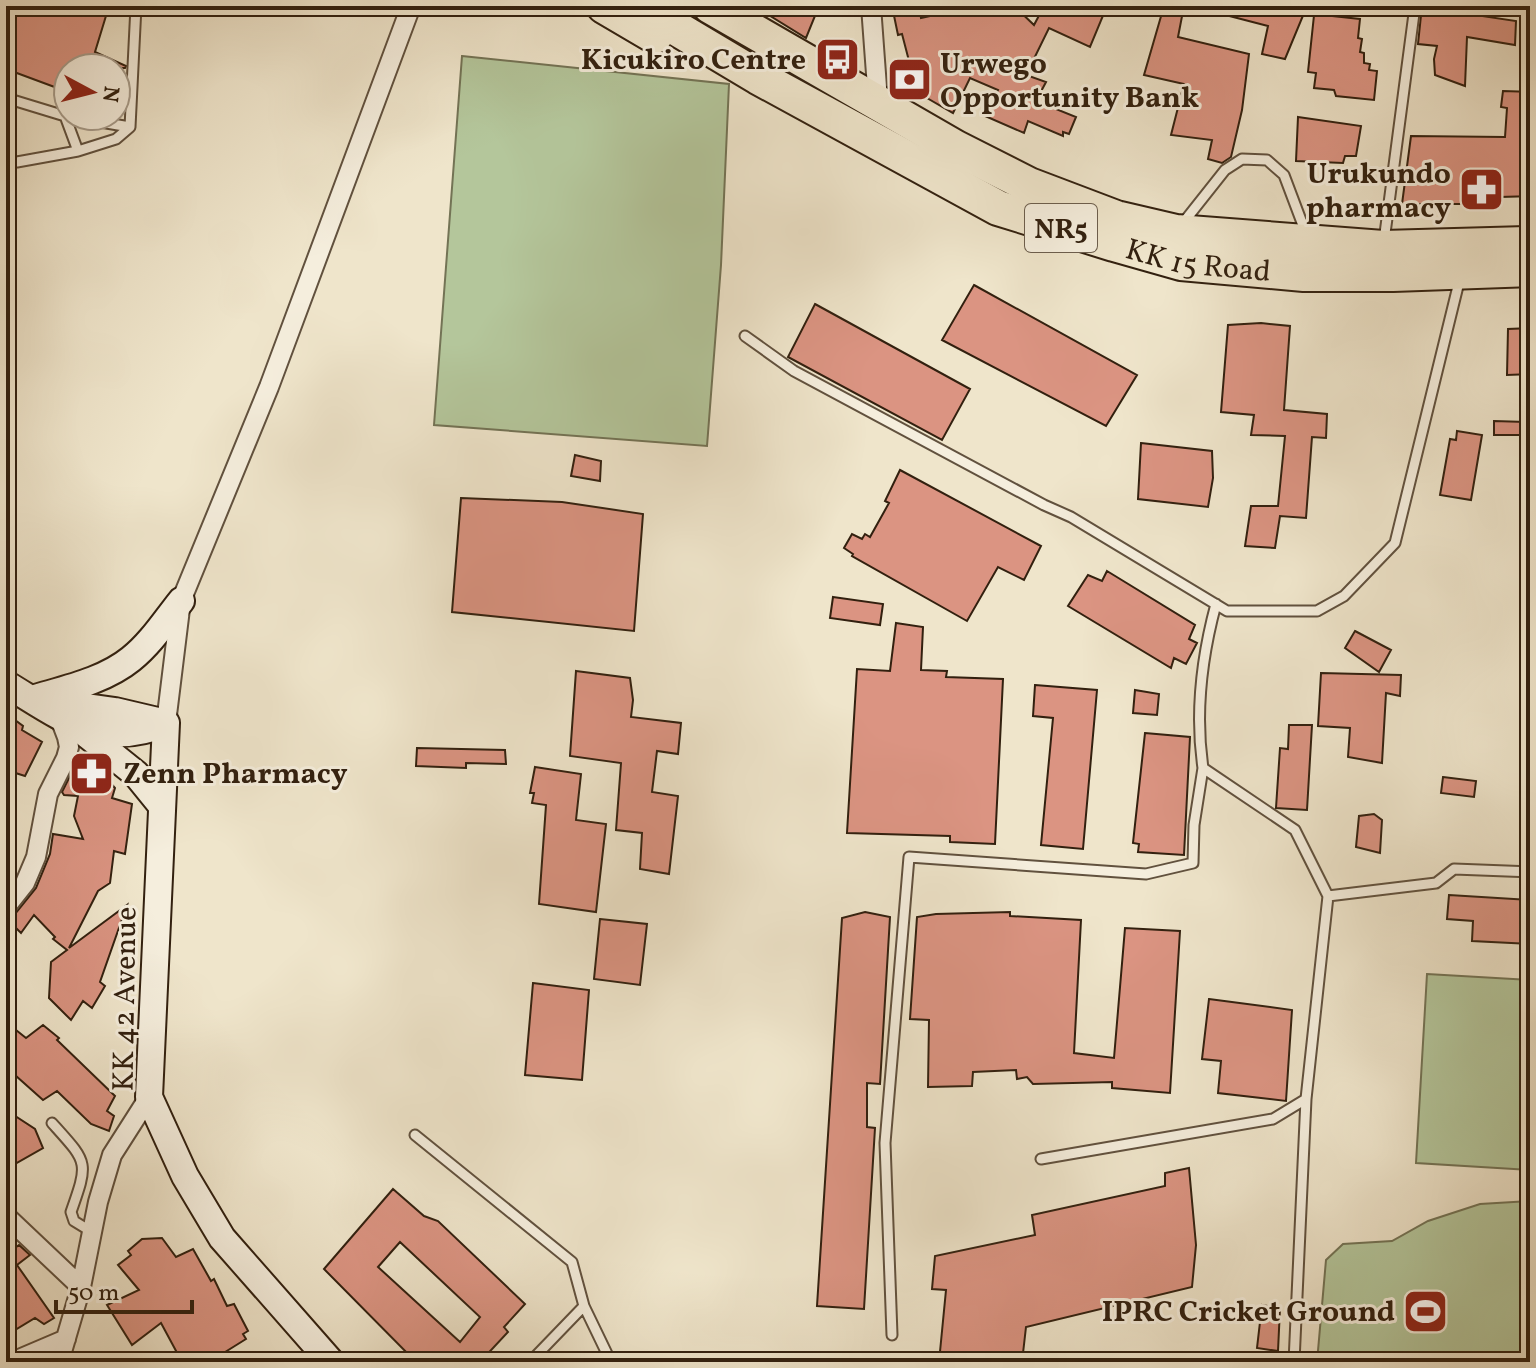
<svg xmlns="http://www.w3.org/2000/svg" width="1536" height="1368" font-family="Vollkorn,serif">
<rect width="100%" height="100%" fill="#efe5cb"/>
<filter id="stains"><feTurbulence type="fractalNoise" baseFrequency=".0025" numOctaves="4"/><feColorMatrix values="0 0 0 0 .2 0 0 0 0 .09 0 0 0 0 .02 0 0 0 .5 -.17"/></filter>
<radialGradient id="worn" r=".72"><stop offset=".6" stop-color="#630" stop-opacity="0"/><stop offset="1" stop-color="#630" stop-opacity=".3"/></radialGradient>
<path fill="#b4c69b" stroke="#737355" stroke-width="2" d="M462,56L729,84L721,265L707,446L434,425Z
M1427,974L1530,980V1170L1416,1163Z
M1530,1201V1362H1317L1326,1260L1343,1244L1392,1241L1428,1221L1480,1204Z"/>
<path fill="#db9482" stroke="#32200f" stroke-width="2" fill-rule="evenodd" d="M6,6H109L95,52L126,66L125,68H68V92L6,69Z
M754,6H819L806,38Z
M892,6H919L921,18L948,12L960,13L959,6H1014L1034,25L1044,6H1107L1090,47L1049,28L1026,75L1046,82L1036,101L1076,117L1069,134L1063,132V136L1028,121L1024,133L985,116L998,90L970,78L953,113L927,98L928,79L915,84L902,34L898,35Z
M1164,6H1184L1178,37L1249,54L1242,110L1231,157L1222,163L1208,159L1212,140L1171,135L1184,84L1144,75Z
M1211,6H1307L1285,59L1262,54L1268,26L1210,11Z
M1315,6H1334L1331,16L1360,19L1358,38L1362,39L1360,52L1364,53V63L1370,64L1369,70L1377,71L1374,100L1336,96L1334,90L1314,88L1316,73L1308,72Z
M1422,6H1447L1456,7L1455,12L1516,21L1515,45L1467,37L1465,86L1435,75L1434,59L1437,46L1418,44Z
M1503,91L1530,92V196L1500,197V204H1402L1411,136L1505,137L1507,108L1501,107Z
M1298,117L1361,126L1356,156H1345L1343,163L1296,161Z
M974,285L1137,375L1106,426L942,340Z
M815,304L970,389L942,440L788,357Z
M1261,323L1290,326L1284,410L1327,414L1326,438L1312,437L1306,518L1280,516L1275,548L1245,546L1251,506H1278L1285,436L1251,435L1254,415L1221,412L1228,325Z
M1530,328V374L1507,375L1508,329Z
M1494,421L1530,422V435H1494Z
M1457,431L1482,435L1471,500L1440,495L1450,439L1456,440Z
M1141,443L1212,451L1213,478L1208,507L1138,499Z
M575,455L601,461L600,481L571,476Z
M900,470L1041,546L1024,580L998,567L967,621L852,556L853,554L844,548L852,534L862,539L865,534L870,537L889,503L885,501Z
M461,498L562,502L643,514L634,631L452,612Z
M1107,571L1195,625L1189,639L1197,643L1186,664L1174,658L1171,668L1068,606L1088,575L1102,581Z
M833,597L883,604L880,625L830,618Z
M896,623L923,627L921,670L947,671L946,677L1003,679L995,844L950,842V836L847,833L857,669L890,671Z
M1355,631L1391,650L1379,672L1345,648Z
M576,671L630,678L633,700L631,717L681,723L678,754L657,751L652,792L678,796L669,874L640,869L642,833L616,830L621,763L570,756Z
M1321,673L1401,675L1400,696L1386,693L1382,763L1348,757L1350,728L1318,726Z
M1035,685L1097,690L1083,849L1041,845L1053,718L1033,716Z
M1135,690L1159,694L1157,715L1133,713Z
M11,717L23,726L22,730L42,742L25,776L6,770V726Z
M1289,725H1312L1307,810L1276,808L1280,748L1288,749Z
M1145,733L1190,737L1184,855L1138,852L1139,844L1133,843Z
M417,748L505,750L506,764L466,763V768L416,766Z
M78,760L103,774L115,788L112,798L132,804L125,854L114,851L110,883L98,891L69,948L127,905L100,982L105,986L92,1008L83,1001L71,1020L49,998L51,962L67,950L53,939L55,937L34,915L21,933L14,926L6,936V919L15,914L36,888L50,854L53,834L83,839L74,816L78,796L64,795L62,792Z
M535,767L581,774L576,820L606,824L596,912L539,904L546,805L532,803L534,793H530Z
M1443,777L1476,781L1474,797L1441,793Z
M1374,814L1382,820L1380,853L1356,847L1359,816Z
M1449,895L1530,900V944L1472,941L1473,921L1447,919Z
M865,912L890,917L880,1084L867,1083V1127L875,1128L864,1309L817,1306L842,918Z
M1010,912V916L1081,920L1074,1053L1114,1058L1125,928L1180,931L1170,1093L1112,1088V1082L1033,1084L1027,1077L1017,1079L1016,1070L973,1072L972,1086L928,1087L929,1020L910,1019L917,917L936,914Z
M600,919L647,924L640,985L594,979Z
M533,983L589,990L582,1080L525,1075Z
M1209,999L1292,1010L1286,1101L1218,1093L1221,1061L1202,1059Z
M6,1022L26,1038L43,1025L59,1038L57,1040L115,1096L107,1111L114,1116L109,1131L91,1124L57,1091L43,1100L6,1067Z
M6,1110L35,1129L43,1148L13,1165L6,1150Z
M1189,1168L1196,1245L1192,1287L1026,1327L1022,1362H939L946,1290L932,1289L935,1256L1035,1235L1032,1215L1165,1186V1173Z
M393,1189L424,1216L438,1221L525,1304L504,1327L508,1332L480,1362H416L324,1269ZM400,1242L480,1317L460,1342L378,1267Z
M162,1238L176,1257L193,1249L211,1281L214,1279L227,1306L234,1304L248,1331L243,1334L246,1339L209,1362H182L161,1323L132,1345L107,1305L139,1290L118,1265L131,1255L128,1251L142,1239Z
M19,1245L30,1255L17,1265L54,1318L44,1324L35,1318L10,1333L6,1325V1249L8,1253Z
M1262,1305L1280,1308L1278,1351L1257,1348Z"/>
<g fill="none" stroke-linecap="round" stroke-linejoin="round">
<defs>
<path id="lane" d="M6,98L65,116L130,127L136,6
M65,116L78,151L116,139L130,127
M6,159L17,162L78,151
M1183,223L1225,170L1242,159L1267,160L1284,175L1307,236
M1384,241L1415,6
M745,336L794,371L1044,505L1071,517L1227,611H1317L1344,596L1395,543L1460,278
M1216,604C1202,656 1195,714 1203,768L1295,830L1328,896L1306,1099L1294,1362
M1328,896L1436,883L1454,869L1530,872
M52,1123C88,1163 89,1161 71,1212L74,1221L92,1232
M415,1135L572,1262L584,1306L530,1362
M1041,1159L1273,1119L1306,1099
M584,1306L611,1362
M892,1335L885,1143L909,857L1146,874L1193,863L1194,825L1203,768"/>
<path id="street" d="M871,6L878,101
M166,723L181,601L269,387L411,6
M6,907L25,883L36,857L48,794L66,758L69,747L67,737L59,716
M6,1216L81,1287
M12,1362L66,1339
M59,1362L81,1287L98,1202L112,1155L149,1097"/>
<path id="secondary" d="M6,684C61,717 100,751 166,723
M32,699C65,689 104,681 131,659C151,643 165,621 181,601
M44,701L115,711L166,723
M166,723L149,1097L185,1176L222,1238L331,1362
M80,729L136,774L162,806"/>
<g id="highway">
<path d="M604,6L655,36"/>
<path id="s1" d="M639,6L758,77L998,208L1114,244L1181,263L1304,274H1393L1530,269"/>
<path d="M710,6L956,148L1029,185L1116,218L1176,232L1383,248L1530,244"/>
</g>
</defs>
<use href="#lane" stroke="#61513e" stroke-width="13"/>
<use href="#street" stroke="#61513e" stroke-width="22"/>
<use href="#secondary" stroke="#32200f" stroke-width="30"/>
<use href="#highway" stroke="#32200f" stroke-width="38"/>
<use href="#lane" stroke="#f5eedd" stroke-width="9"/>
<use href="#street" stroke="#f5eedd" stroke-width="18"/>
<use href="#secondary" stroke="#f5eedd" stroke-width="26"/>
<use href="#highway" stroke="#efe5cb" stroke-width="34"/>
</g>
<defs>
<symbol id="bus-square" viewBox="-11 -11 22 22"><rect x="-9" y="-9" width="18" height="18" rx="4" fill="#8f2418" stroke="#f5eedd"/><path d="M-5-6H5V4H4V6H2V4H-2V6H-4V4H-5ZM-3.5-4V0h7V-4ZM-3.5 1.2v1.5H-2V1.2ZM2 1.2v1.5H3.5V1.2Z" fill="#fff"/></symbol>
<symbol id="bank-square" viewBox="-11 -11 22 22"><rect x="-9" y="-9" width="18" height="18" rx="4" fill="#8f2418" stroke="#f5eedd"/><path d="M-6-4H6V4H-6ZM0-2.3a2.3 2.3 0 1 0 0 4.6a2.3 2.3 0 1 0 0-4.6Z" fill="#fff"/></symbol>
<symbol id="pharmacy-square" viewBox="-11 -11 22 22"><rect x="-9" y="-9" width="18" height="18" rx="4" fill="#8f2418" stroke="#f5eedd"/><path d="M-2-6h4v4h4v4h-4v4h-4v-4h-4v-4h4Z" fill="#fff"/></symbol>
<symbol id="stadium-square" viewBox="-11 -11 22 22"><rect x="-9" y="-9" width="18" height="18" rx="4" fill="#8f2418" stroke="#f5eedd"/><path d="M0-5a6.5 5 0 1 0 0 10a6.5 5 0 1 0 0-10ZM-3.5-1.8h7v3.6h-7Z" fill="#fff"/></symbol>
</defs>
<g fill-rule="evenodd">
<use href="#bus-square" x="812" y="34" width="51" height="51"/>
<use href="#bank-square" x="884" y="54" width="51" height="51"/>
<use href="#pharmacy-square" x="1456" y="164" width="51" height="51"/>
<use href="#pharmacy-square" x="66" y="748" width="51" height="51"/>
<use href="#stadium-square" x="1400" y="1286" width="51" height="51"/>
</g>
<g text-anchor="middle" stroke-width="6" stroke-linejoin="round" paint-order="stroke">
<rect fill="#f5eedd" stroke="#6c5e4d" stroke-width="2" x="1025" y="204" width="72" height="48" rx="6"/>
<g font-size="28" font-weight="bold" fill="#32200f">
<text x="1061" y="238">NR5</text>
</g>
<g font-size="30" font-weight="bold" fill="#32200f" stroke="#f5eedd" text-anchor="end">
<text x="806" y="69">Kicukiro Centre</text>
<text x="940" y="73" text-anchor="start">Urwego<tspan x="940" dy="34">Opportunity Bank</tspan></text>
<text x="1451" y="183">Urukundo<tspan x="1451" dy="34">pharmacy</tspan></text>
<text x="123" y="783" text-anchor="start">Zenn Pharmacy</text>
<text x="1395" y="1321">IPRC Cricket Ground</text>
</g>
<g font-size="30" fill="#32200f" stroke="#f5eedd">
<text dy="10" stroke="none"><textPath href="#s1" startOffset="620">KK 15 Road</textPath></text>
<text transform="translate(124 999) rotate(-89)" y="10">KK 42 Avenue</text>
</g>
</g>
<rect width="1536" height="1368" fill="none" stroke="#efe5cb" stroke-width="32"/>
<rect x="8" y="8" width="1520" height="1352" fill="none" stroke="#32200f" stroke-width="4"/>
<rect x="16" y="16" width="1504" height="1336" fill="none" stroke="#32200f" stroke-width="2"/>
<g transform="translate(92 92) rotate(97)"><circle r="38" fill="#f5eedd" stroke="#a79c8b" stroke-width="2"/>
<path d="M0-6L14 30L0 20L-14 30Z" fill="#8f2418"/>
<text y="-12" font-size="22" font-weight="bold" text-anchor="middle" fill="#32200f">N</text>
</g>
<path d="M56 1300v12h136v-12" fill="none" stroke="#32200f" stroke-width="4"/>
<text x="68" y="1300" font-size="24" fill="#32200f" stroke="#f5eedd" stroke-width="6" paint-order="stroke">50 m</text>
<rect width="100%" height="100%" filter="url(#stains)"/>
<rect width="100%" height="100%" fill="url(#worn)"/>
</svg>
